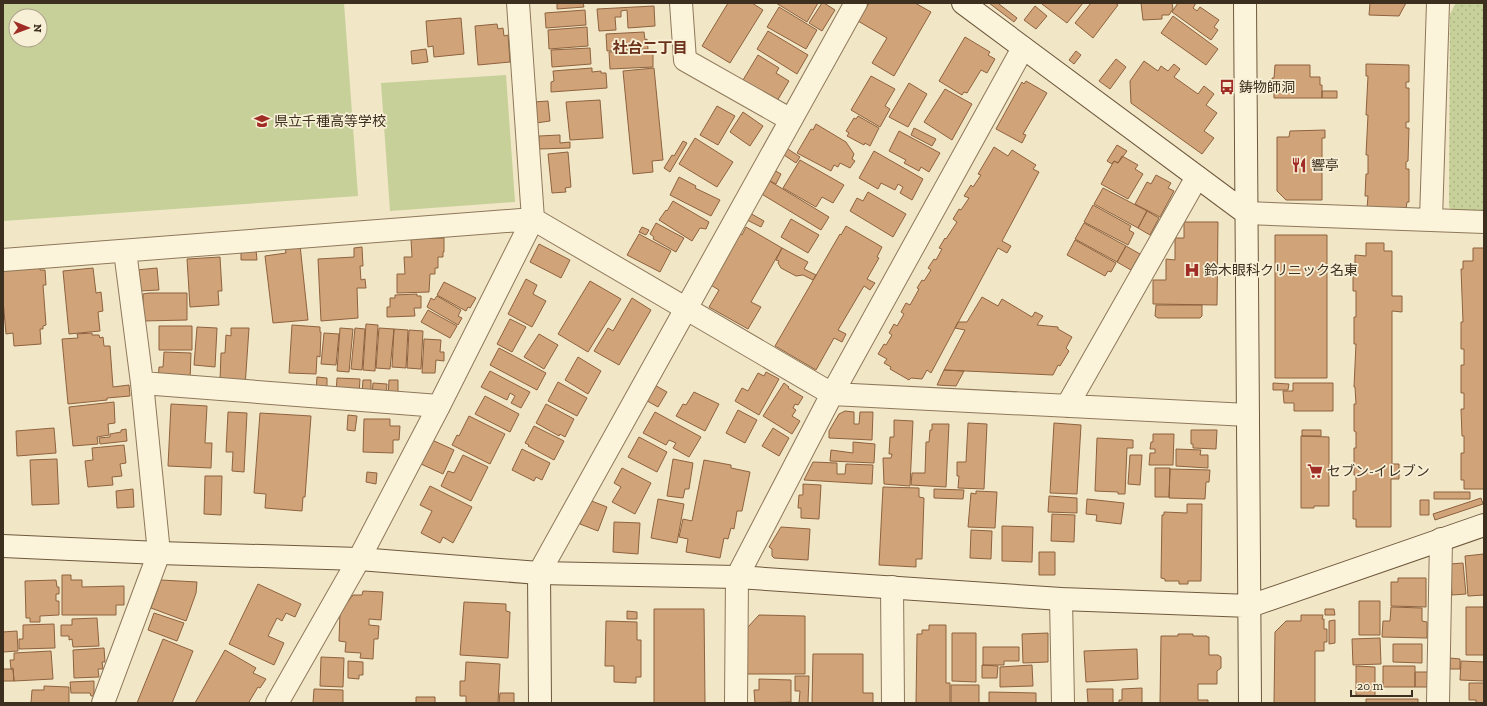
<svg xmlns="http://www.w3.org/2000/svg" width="1487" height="706" font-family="'Zilla Slab','Noto Sans JP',serif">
<defs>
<pattern id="park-dots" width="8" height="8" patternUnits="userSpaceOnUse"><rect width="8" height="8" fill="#c6d098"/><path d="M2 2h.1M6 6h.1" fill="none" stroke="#abb383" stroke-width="1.8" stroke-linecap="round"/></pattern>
</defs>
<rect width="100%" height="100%" fill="#f1e6c6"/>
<path fill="#c6d098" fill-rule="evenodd" d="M3,3H344L358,196L3,221ZM16,16H40V40H16Z
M506,75L515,202L390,211L381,83Z"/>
<path fill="url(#park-dots)" d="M1456,3L1484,4V216L1457,214L1449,207L1450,14Z"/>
<path fill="#d1a379" stroke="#8e623e" d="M557,3H583L584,7L557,9Z
M728,3H752L763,10L730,63L702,46Z
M776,3H818L807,22Z
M822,3H824L835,10L822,31L809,23Z
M869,3H915L931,12L894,76L872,63L887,38L858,21Z
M989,3H1000L999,4L1017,18L1014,22Z
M1043,3H1083L1067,23L1042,4Z
M1091,3H1115L1118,5L1093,38L1075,23Z
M1141,3H1172L1173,9L1169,15H1162V19L1143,20Z
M1178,3H1196L1193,8L1197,11L1200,7L1219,20L1214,27L1218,30L1211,40L1172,12Z
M1370,3H1406L1399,16L1369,15Z
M654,6L655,26L628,28L627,10L621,11V17H615L616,30L599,31L597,9Z
M1035,6L1047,16L1036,29L1024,20Z
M779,7L817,30L806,49L767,27Z
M585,10L586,25L546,28L545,13Z
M1173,16L1218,49L1206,65L1161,33Z
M461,18L464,54L434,57L433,46L428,47L426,21Z
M497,24L498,29L503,28L504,36L508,35L510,62L478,65L475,26Z
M587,27L588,46L549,49L548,30Z
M768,31L808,55L797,74L757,49Z
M644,32L645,40L647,39L648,49L607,51L606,34Z
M965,37L990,52L988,55L995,59L987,73L981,70L967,93L964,92L962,95L939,81Z
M590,48L591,64L552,67L551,50Z
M426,49L428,62L412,64L411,51Z
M653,50V67L610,69L609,52Z
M1076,51L1081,55L1074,64L1069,60Z
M758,55L779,68L776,73L789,81L777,101L743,80Z
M1116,59L1126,67L1110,89L1099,81Z
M1144,61L1158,71L1161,66L1168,71L1174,64L1180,69L1174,77L1198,94L1204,86L1214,94L1206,105L1217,113L1204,131L1214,138L1202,154L1131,103L1130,81Z
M1366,64L1409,65V82H1406V88H1409V122H1406V128H1409L1408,161L1406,162V169H1409V202H1407L1406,209L1367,208L1368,196H1365L1366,174H1368V155H1366L1368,115H1366L1368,76H1366Z
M1275,65H1310V77H1320V85H1322V98H1274V84H1272V78H1274Z
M592,68V72L601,71V73H606L607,88L551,92V82L554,81L553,71Z
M654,68L663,160L652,161L653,172L633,174L623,71Z
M871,76L895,89L885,106L890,109L880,127L851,110Z
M1026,81L1047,93L1023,134L1026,135L1022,143L996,129L1022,82L1024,84Z
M909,83L927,94L908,127L889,117Z
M945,89L972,104L952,140L924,122Z
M1322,91H1337V98H1322Z
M600,100L603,138L570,140L566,102Z
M548,101L550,121L536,123L534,102Z
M717,106L735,116L718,145L700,135Z
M743,112L763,126L750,146L730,132Z
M858,116L879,128L870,146L865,143L864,145L847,136L849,133L846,131L854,118L856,119Z
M816,124L846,142L854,154L852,159L855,161L850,168L840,163L838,167L834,165L831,171L797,153L811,129L813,130Z
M914,128L936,139L932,146L911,135Z
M1325,130V138H1322V200H1286L1277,191V137H1289L1290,131Z
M899,131L940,153L929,172L921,167L919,171L904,163L906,160L889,151Z
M560,135V143L570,142V148L539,149V136Z
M695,138L733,162L717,187L679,164Z
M683,141L687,143L670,172L664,168L672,155L674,156Z
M1117,145L1127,151L1118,163L1114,161L1112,164L1107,161Z
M785,147L800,157L796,163L781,153Z
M994,147L1008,156L1012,150L1036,165L1033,169L1039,172L1002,241L1011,246L1007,253L998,248L931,373L927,370L922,379L911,378L909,380L890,369L891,367L884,363L887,359L878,354L884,344L886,345L892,335L889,333L894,324L897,326L904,314L901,312L906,303L910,305L919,289L917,288L922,280L924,281L931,270L928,268L934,259L936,260L942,249L939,248L945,238L946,239L957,222L953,219L959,209L961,210L969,198L964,196L971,185L973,187L981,175L978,174Z
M874,151L923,179L912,200L900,193L903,187L898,184L895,190L881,183L878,189L859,178Z
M568,152L571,187L565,188L566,192L552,193L548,154Z
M1122,156L1138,165L1135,169L1143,174L1128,199L1101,184L1114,161L1118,163Z
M800,160L844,185L833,203L822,197L816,207L783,188Z
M772,169L781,174L776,184L766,179Z
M1156,175L1171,183L1168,188L1174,191L1160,217L1135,204L1147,182L1151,184Z
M679,177L696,186L695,188L720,200L711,216L670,195Z
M768,180L829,217L821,230L760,193Z
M1103,188L1147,211L1138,228L1094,204Z
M868,192L906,214L893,237L850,211L857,198L863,201Z
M673,201L709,222L706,229L700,228L692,241L659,220L666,210L667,211Z
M1093,205L1131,226L1129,230L1134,233L1128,245L1084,222Z
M1147,211L1159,218L1150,235L1138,228Z
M748,212L764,221L761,227L745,219Z
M791,219L819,235L808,253L781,237Z
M1184,222H1218L1217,305L1153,304V280H1166V259L1175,260V238H1184Z
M656,223L684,238L676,252L653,239L654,237L650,234Z
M1084,223L1126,246L1117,262L1075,239Z
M846,226L882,247L877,257L879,258L867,279L875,283L870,290L864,286L838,330L846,334L842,342L834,338L816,370L775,346L840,234L841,235Z
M642,227L649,230L646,235L639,232Z
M746,227L782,248L751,302L761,307L748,329L709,307L719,290L709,284L739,233L742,235Z
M639,234L671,251L660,272L627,255Z
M1275,235H1327V378H1275Z
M444,238V252H443V257H438V268H435V274H430L429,292L397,293V274H405L404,257H412L411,239Z
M1075,240L1116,263L1111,272L1108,271L1105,276L1067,255Z
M1366,243H1384V251H1392V296H1402V312L1392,311V464H1399V479H1391V527H1356V519H1353V491H1356V475H1354V448H1356V432L1354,431V404H1356L1355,387H1354L1356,344H1354V317H1356V291H1353V264H1355V255L1366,256Z
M539,244L570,260L561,278L530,262Z
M300,245L308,320L273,323L265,256L286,253L285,247Z
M1126,246L1140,254L1131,270L1117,262Z
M362,247L363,266H360L361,280L365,279L366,288H357L358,318L321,321L318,259L354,257V248Z
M782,248L808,262L804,269L816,275L813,280L803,275L796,276L781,268L778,263L779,261L776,260Z
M1473,248H1484V489H1464V480H1461V453H1464V436H1462L1461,409H1464V393H1461V365H1464V349H1461V322H1463L1461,269H1463V261H1473Z
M256,250L257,260H241V251Z
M220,257L222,291H218L219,305L190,307L187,259Z
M40,267V270H45L46,285H43L46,325L43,326V329H40L41,344L14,346L13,333L6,334L3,300V270Z
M93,268L96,293L101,292L103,311L98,312L100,331L69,334L63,271Z
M157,268L159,290L138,291L136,270Z
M526,279L537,285L533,294L546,301L532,327L508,314Z
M590,281L621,299L588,352L558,334Z
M444,282L476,298L470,308L468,307L466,311L437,295Z
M149,293H187V320L143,321V294Z
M417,294V296H421V308H414L415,316L387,317V307H390V298H395V295Z
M437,296L461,310L458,316L462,318L458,325L427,307L431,298L434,300Z
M982,297L998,306L1002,299L1032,317L1035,312L1043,316L1037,325L1058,327V329L1072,337L1066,348L1069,351L1060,366L1058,365L1053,375L944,370L965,330L955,328L958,322H967Z
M632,298L651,310L619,365L594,351L608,328L613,331Z
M1156,305H1202V316L1200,318H1158L1155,316Z
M428,310L457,326L450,338L421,322Z
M510,319L526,327L512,352L497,344Z
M366,324L378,325L375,371L363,370Z
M292,325L320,327V332H321L320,357L317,356L316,374L289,373Z
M159,326H192V350H159Z
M197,327L217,328L215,367L194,365Z
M231,328H249L245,387L220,380L221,353H225L226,335L231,336Z
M340,328L353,329L349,372L337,371Z
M355,328L365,329L362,370L351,369Z
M379,328L394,329L390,369L376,368Z
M394,329L408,330L406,368L392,367Z
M409,330L423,331L421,369L407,368Z
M92,333V335H99L100,338L103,337L104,346H110L113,387L129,385L130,396L107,398V400L68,404L62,339L78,338L77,334Z
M324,333L339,334L336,365L321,364Z
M539,334L558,345L544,369L524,357Z
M424,339L441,340L440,352H444V361L436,360L435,373H422Z
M499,348L546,373L537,390L490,365Z
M164,352L191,353L190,382H158L159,367H163Z
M578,357L601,371L588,394L565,380Z
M944,370L964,371L956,386L937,385Z
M490,371L530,392L521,408L511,403L515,396L510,393L507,400L481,387Z
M766,372L779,379L759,415L735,401L742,388L748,391L758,373L764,376Z
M317,377L327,378V392H316Z
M337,378L360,379L359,395L336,394Z
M363,380H371V394L362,393Z
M389,380H398V397H388Z
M558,382L587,398L577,416L548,401Z
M373,383L387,384L386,397L372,396Z
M651,383L667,392L658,407L642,398Z
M784,383L789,387L788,388L803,397L798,405L795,404L793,408L796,410L792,416L800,421L792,434L763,416Z
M1273,383L1289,384L1288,390H1273Z
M1293,383H1333V411H1294V403H1284L1283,391H1293Z
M694,392L719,404L705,431L676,416L683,404L686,405Z
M485,396L519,414L510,432L475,414Z
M114,402L115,423L108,424L109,435L97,437L98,444L73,446L69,407Z
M171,404L207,406L205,443H212L211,468L168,466Z
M546,404L574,419L565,437L560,434L559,436L536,423Z
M738,410L757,420L745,443L726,433Z
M845,411L854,412V424H859L860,412H873L872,440L829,438V431L839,414Z
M228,412L247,413L244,472L232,471L233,452H226Z
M655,412L701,437L689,457L673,448L676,443L669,440L666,445L643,433Z
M260,413L311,416L305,497H303L302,511L265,508L266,494L254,493Z
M348,415L357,416L355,431L347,430Z
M469,416L505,434L490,464L452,445L457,435L459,436Z
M364,419H390V426H400L399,440H393V453L363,452Z
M894,420L913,421L910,486L884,484L883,458H891L892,454H889L890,437H894Z
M968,423L987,424L984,489L958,488L959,476H957V462H966Z
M1054,423L1081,425L1077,494L1050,493Z
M932,424H949L946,487L911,485L912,473H925L926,442H929L930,430H932Z
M534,426L564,441L554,460L528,446L529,445L525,443Z
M54,428L56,453L17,456L16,431Z
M773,428L789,438L779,456L762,446Z
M126,429L127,441L100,444L99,438L110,437V434L121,432V430Z
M1191,430H1217L1216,449L1193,448V444H1191Z
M1302,430H1321V436H1302Z
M1153,434H1174L1173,465H1149L1150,453H1155V449H1150L1151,442H1153Z
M1301,436L1329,437V506H1314V508H1301Z
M639,437L667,452L657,472L628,457Z
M1097,438L1133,440V448H1127L1125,494H1118V492L1095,491Z
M432,440L454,450L443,474L421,464Z
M853,442L875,444L874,463L830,461L831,450L853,453Z
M124,445L126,463L120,464L122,476L112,477L113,485L88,487L85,461L93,460L92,448Z
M522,449L550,463L542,480L536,477L534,481L512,470Z
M1176,449L1201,450L1200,455H1208V468L1176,466Z
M463,455L488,467L471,501L441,486L448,471L454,473Z
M1130,455H1142L1140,485L1128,484Z
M57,459L59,504L32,505L30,460Z
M673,459L693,463L689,489H685L683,498L667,496Z
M704,460L731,465V468L750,472L742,511H737L734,529L731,528L728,539L724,538L720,558L686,552L688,539L679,537L683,519L692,521Z
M813,462L837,463V474H845L846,464L873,465L872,484L804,480Z
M622,468L651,483L635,514L612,502L621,487L614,483Z
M1155,468H1170L1169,497H1155Z
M1170,469L1210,470L1209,482H1206L1205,499L1169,498Z
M367,472L377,473L376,484L366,482Z
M205,476H222L221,515L204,514Z
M803,484L821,485L819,519L801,518V508H798L799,495H803Z
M430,486L472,507L453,543L443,537L440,543L421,533L432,511L420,505Z
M883,487L919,488V497L924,498L922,559H916V567L879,565Z
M133,489L134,507L117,508L116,491Z
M934,489L964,490L963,499L934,498Z
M976,491L997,492L995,528L968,527L971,493L976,494Z
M1434,492H1470V499H1434Z
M1049,496L1077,498V513L1048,512Z
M1481,498L1483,504L1435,520L1433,514Z
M658,499L684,504L677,543L651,538Z
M1087,499L1124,503L1121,524L1096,521L1097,515L1086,514Z
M589,500L607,507L598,531L580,524Z
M1420,500H1429V515H1420Z
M1187,504H1202L1201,581H1188V584H1179V581H1165V579L1161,578L1162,515H1164V512L1187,513Z
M1052,514L1075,515L1074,542L1051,541Z
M614,522L640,523L638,554L613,552Z
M1002,526L1033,527L1032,562L1002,561Z
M781,527L810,529L808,560L774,558L772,556V549L769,547Z
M971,530L992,531L991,559L970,558Z
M1039,552H1055V575H1039Z
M1484,554V595L1468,596L1465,556Z
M1463,563L1466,594L1452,595L1450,564Z
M62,575H71V580H82V587L124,586V605H116V615H62Z
M1398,578H1426V607L1391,606V582H1398Z
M56,580L57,587H59V594H56V601H59V615L40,616V622H30V618H26L25,581Z
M161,580L197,582L196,593L186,621L151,608Z
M258,584L301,604L295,617L286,613L282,621L277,618L268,636L284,643L274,665L229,644Z
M363,591L383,592L381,620L369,619V625L379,626L378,639H374L373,659L360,658L361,653L345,652L346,642L339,641L340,612L353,595H362Z
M1359,601H1380V635H1359Z
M464,602L506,604V611L510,612L508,658L460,655Z
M1391,607L1422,608V621L1427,622V638L1382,637L1383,621H1390Z
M1466,607H1484V655H1466Z
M654,609H704L705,703H654Z
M1325,609H1334L1335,615H1325Z
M627,611L637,612V619H627Z
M154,613L184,623L177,641L148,630Z
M759,615L805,616V674H744V627H748Z
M1301,615H1323L1322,619H1324V629H1327V642H1324V651H1315V703H1274L1275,632L1286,621H1301Z
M97,618L99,646L73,647L72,639L69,640V636H61V625H72V619Z
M1335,620V643L1329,644V621Z
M606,621L637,622V640H641V677H636V683L614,682V666H605Z
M54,624L55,648L19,649V639H23V625Z
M929,625H946V683H950V703H916L917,634H922V630H929Z
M17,631L18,651L3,652V632Z
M952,633H976V682L952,681Z
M1048,633V662L1023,663L1022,634Z
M1178,634H1193V636H1207V637H1209V655H1218L1221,657V668L1217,671V684H1198V700H1208V703H1160L1161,636H1178Z
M1380,638L1381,664L1353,665L1352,639Z
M163,639L193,651L172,703H137Z
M1393,644H1422V663L1393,662Z
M983,647H1019V661H1004V665H983Z
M104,648L105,662H102L103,669H98L99,677L74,678L73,650Z
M1137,649L1138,679L1086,682L1084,651Z
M225,650L256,668L253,673L266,679L260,688L258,687L249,702L251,703H195Z
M51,651L53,679L14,681L13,668L11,669L10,660H14V653Z
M813,654H863V693H873V703H812Z
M321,657L344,658L343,687L320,686Z
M1450,658L1460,659V669H1450Z
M348,661L363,662V675H359V679L348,678Z
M1461,661L1484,662V681L1460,680Z
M466,662L500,664L498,703H466V696H460V681H465Z
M982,665L998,666L997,678H982Z
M1032,665L1033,686L1000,687V667Z
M1356,666L1375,667V696L1356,695Z
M1383,666H1415V687H1383Z
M3,669H13L14,681H3Z
M1415,672H1428L1427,687H1415Z
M795,676H809L808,703H799L800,691H795Z
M759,679L791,680V702L755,703L754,690H759Z
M94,681V696H91L90,693H71L70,682Z
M1469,683H1484V703H1476V700H1469Z
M951,685H979V703H951Z
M44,686L69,687V703H31L32,690H44Z
M1142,688V703H1119V700H1122V689Z
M314,689L343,690V703H313Z
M1087,689H1113V703H1088Z
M989,692L1036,693V703H989Z
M500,693H514V703H499Z
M416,697H435V703H416Z
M1366,699H1418V703H1366Z"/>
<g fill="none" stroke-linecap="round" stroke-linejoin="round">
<defs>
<path id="street" d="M681,3L685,60L791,120
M1246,213L1484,222
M1431,219L1438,3
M3,260L533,219L518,3
M142,383L439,406
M1067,406L1197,177
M539,573L856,3
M892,587L893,703
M1061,599L1063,703
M103,703L159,553L142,383L125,251
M277,703L359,559L439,406L533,219L832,394L1248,415
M736,703L737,577L832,394L1023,48
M1438,703L1441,539"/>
<path id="secondary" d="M963,3L1246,213
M1245,3L1250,703
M3,546L159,553L359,559L539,573L737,577L1061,599L1250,606L1484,525
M539,573L540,703"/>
</defs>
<use href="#street" stroke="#8e785a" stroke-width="24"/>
<use href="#secondary" stroke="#6f593d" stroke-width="24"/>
<use href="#street" stroke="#fbf3da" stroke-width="22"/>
<use href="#secondary" stroke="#fbf3da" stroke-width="22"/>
</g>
<defs>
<symbol id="bus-bare" viewBox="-9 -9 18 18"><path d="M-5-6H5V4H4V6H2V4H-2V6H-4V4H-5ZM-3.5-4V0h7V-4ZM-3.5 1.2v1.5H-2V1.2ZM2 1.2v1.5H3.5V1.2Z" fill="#a02c26" stroke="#f8f0d6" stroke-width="2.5" paint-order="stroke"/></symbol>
<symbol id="school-bare" viewBox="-9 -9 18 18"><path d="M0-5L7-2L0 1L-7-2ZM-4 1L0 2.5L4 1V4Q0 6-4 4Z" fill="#a02c26" stroke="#f8f0d6" stroke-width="2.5" paint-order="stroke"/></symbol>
<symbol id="restaurant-bare" viewBox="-9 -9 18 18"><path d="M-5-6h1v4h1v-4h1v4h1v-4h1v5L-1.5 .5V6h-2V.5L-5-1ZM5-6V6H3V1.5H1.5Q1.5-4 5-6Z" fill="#a02c26" stroke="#f8f0d6" stroke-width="2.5" paint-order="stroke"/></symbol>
<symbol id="hospital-bare" viewBox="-9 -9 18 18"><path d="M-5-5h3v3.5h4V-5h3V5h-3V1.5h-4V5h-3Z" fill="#a02c26" stroke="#f8f0d6" stroke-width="2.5" paint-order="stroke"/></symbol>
<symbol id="supermarket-bare" viewBox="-9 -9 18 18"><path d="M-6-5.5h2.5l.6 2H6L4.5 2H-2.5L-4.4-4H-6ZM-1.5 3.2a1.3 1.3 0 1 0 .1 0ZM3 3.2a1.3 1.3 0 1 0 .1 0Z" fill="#a02c26" stroke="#f8f0d6" stroke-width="2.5" paint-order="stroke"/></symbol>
</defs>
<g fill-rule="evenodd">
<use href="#bus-bare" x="1216" y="76" width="22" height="22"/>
<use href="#school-bare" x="251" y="110" width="22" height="22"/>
<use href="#restaurant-bare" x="1288" y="154" width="22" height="22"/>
<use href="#hospital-bare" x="1181" y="259" width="22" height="22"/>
<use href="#supermarket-bare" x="1304" y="460" width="22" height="22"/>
</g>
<g text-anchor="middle" stroke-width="3.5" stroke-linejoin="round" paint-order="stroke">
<g font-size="14" fill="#3d2f1f" stroke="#f8f0d6" text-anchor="start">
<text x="1239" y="92">鋳物師洞</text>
<text x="274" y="126">県立千種高等学校</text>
<text x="1311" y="170">響亭</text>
<text x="1204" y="275">鈴木眼科クリニック名東</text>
<text x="1327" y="476">セブン-イレブン</text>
</g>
<g font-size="15" font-weight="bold" fill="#6c311b" stroke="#f8f0d6">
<text x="650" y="53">社台二丁目</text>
</g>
</g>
<rect width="1487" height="706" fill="none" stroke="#3d2f1f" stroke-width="8"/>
<g transform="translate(28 28) rotate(91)"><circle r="19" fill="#f8f0d6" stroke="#ada38d"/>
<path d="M0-3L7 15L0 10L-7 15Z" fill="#a02c26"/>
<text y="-6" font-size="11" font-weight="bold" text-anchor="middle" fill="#3d2f1f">N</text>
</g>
<path d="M1351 690v6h61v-6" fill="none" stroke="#3d2f1f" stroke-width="2"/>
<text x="1357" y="690" font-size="12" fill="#3d2f1f" stroke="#f8f0d6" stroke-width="3" paint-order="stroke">20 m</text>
</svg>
